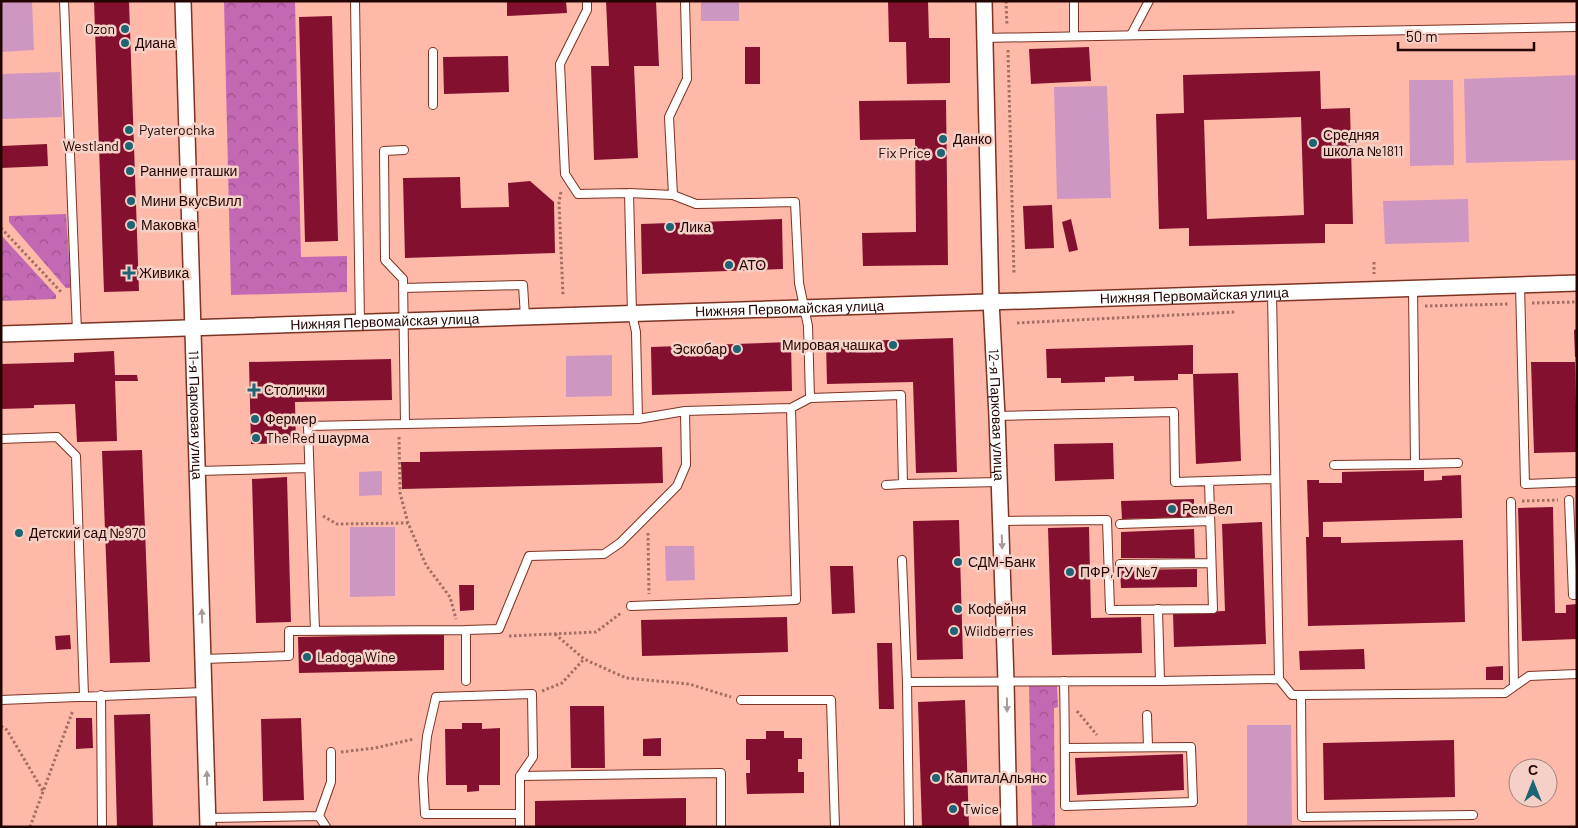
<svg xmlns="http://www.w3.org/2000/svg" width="1578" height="828" font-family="Barlow,sans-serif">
<defs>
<pattern id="forest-crowns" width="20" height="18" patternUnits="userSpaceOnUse" patternTransform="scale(1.25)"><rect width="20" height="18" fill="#c368b2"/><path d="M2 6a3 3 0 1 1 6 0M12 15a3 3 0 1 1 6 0" fill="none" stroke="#9e548e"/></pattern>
</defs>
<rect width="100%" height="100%" fill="#ffb9a8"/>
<path fill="#ce97c2" d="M1,1H32L34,50L1,52Z
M701,1H739V21H701Z
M60,72L62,117L1,119V74Z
M1577,75V160L1466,163L1464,79Z
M1409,80H1453L1454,165L1410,166Z
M1107,86L1111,198L1057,199L1054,87Z
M1468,199L1469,242L1385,244L1383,201Z
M612,355V396L566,397V356Z
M382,471V495L359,496V472Z
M350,527H395V596L350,597Z
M665,546H694L695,580L666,581Z
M1247,725H1291L1292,825H1247Z"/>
<path fill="url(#forest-crowns)" d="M224,1H295L301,257L347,256V292L231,295Z
M66,214L71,288H66L9,222V216Z
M1,235L56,295V299L1,301Z
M1029,686H1057L1058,707L1054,708L1055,827H1032Z"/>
<path fill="#83102e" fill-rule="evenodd" d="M94,1H129L139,291L104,292Z
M507,1H566L567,13L507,16Z
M606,1H656L659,66H634L638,158L594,160L591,66H609Z
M888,1H928L929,38H950V83L907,84L906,42H889Z
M332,16L338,241L305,242L299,17Z
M745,47H760V84H745Z
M1089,47L1091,81L1031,84L1029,49Z
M508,56L509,92L444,94L443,57Z
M1320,71L1321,109L1350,108L1353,224H1325V243L1189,246V228L1159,229L1156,114L1184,113L1183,75ZM1301,117L1304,215L1207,219L1204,120Z
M946,100L948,265L863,266L862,233L916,232L915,139L860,140L859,101Z
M47,144L48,166L1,168V146Z
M460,177L461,208L509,207L508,183L530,181L554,202L555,253L405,258L403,178Z
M1052,205L1054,248L1025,249L1023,206Z
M782,219L783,269L642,274L641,224Z
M1071,219L1078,250L1069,252L1062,222Z
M1577,329V357H1575L1574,330Z
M953,338L957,472L916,473L913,382L827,384L826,342Z
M791,342L792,391L652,395L651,347Z
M1193,345V374H1178V380L1134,381V376L1105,377V382L1061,383V378H1047L1046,349Z
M114,351L115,375H137L138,381H115L117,441L77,442L75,404L34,405V408L1,409V364L74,362V353Z
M391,359L392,400L295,402L296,443L251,444L249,362Z
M1531,362H1575L1577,452L1534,453Z
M1238,373L1241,461L1196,464L1193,374Z
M1113,443L1114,479L1055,481L1054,444Z
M662,447L663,483L402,489L401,462H420V452Z
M142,450L150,662L110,663L102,451Z
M1424,470V481L1442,480V476L1461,475L1462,518L1323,522V537H1341V543L1463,540L1465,622L1308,626L1306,537H1309L1307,480H1319V483H1342V472Z
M287,477L291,622L256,623L252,479Z
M1194,499V517L1122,519L1121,501Z
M1553,507L1555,613H1566V605L1577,604V639L1522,641L1518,508Z
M959,520L963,659L917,660L913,521Z
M1262,522L1266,644L1174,647L1173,613L1225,611L1222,524Z
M1089,527L1091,618L1141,617L1142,653L1052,655L1048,528Z
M1194,529L1195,558H1121V532Z
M830,566H853L855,613L832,614Z
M1197,569V587L1121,588L1120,570Z
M459,585H474V610L460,611Z
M787,617L788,652L642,656L641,620Z
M444,634V670L299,673L298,637Z
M70,635L71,649L56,650L55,636Z
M877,643H892L894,709H879Z
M1364,649L1365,669L1300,670L1299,651Z
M1503,666V680H1486V667Z
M965,700L969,827H922L918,702Z
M570,706H604L605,768H571Z
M150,714L153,827H117L114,715Z
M76,718H92L93,748L76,749Z
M301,718L304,800L263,801L261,719Z
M462,723H482V729L500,728V785H479V791L467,792V785H446L445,729H462Z
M766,731H784V738H802V759H798V772H804V793L747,794L746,773H750V760H746V739H766Z
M661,738V756H643V739Z
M1454,740L1455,797L1324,800L1323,743Z
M1183,754L1184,790L1077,795L1075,758Z
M686,798V827H535V801Z"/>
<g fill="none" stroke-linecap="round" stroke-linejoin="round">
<defs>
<path id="service" d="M64,1L77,332
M355,1L360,323
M685,1L687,79L669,117L673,195L696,204L795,202L799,283L808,326L810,398L901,395L903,484L1000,482
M1074,1V36
M1131,35L1149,1
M984,38L1577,27
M433,52V105
M629,193L673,195
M1520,285L1525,484L1577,482
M403,288L523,285L525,317
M1272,293L1279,679
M997,416L1174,412L1175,482L1275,479
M638,419L685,411L791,408
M405,424L638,419L636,332L632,314L629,193L578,194L565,174L560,64L587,10V1
M1,439L57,437L76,456L84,696
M1415,464L1458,463
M1334,465L1415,464L1413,289
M198,471L308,468
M886,485L903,484
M1569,500L1573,595H1577
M1511,502L1514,686
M1001,521L1107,520L1110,610L1213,609L1209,481
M1120,524L1210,521
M902,560L907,682L909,826
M1120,564L1211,563
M631,606L796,600L791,408L810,398
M1158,609L1160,681
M466,630L499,629L529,556L604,554L620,543L677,486L686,465L685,411
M315,631L308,426L405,424L403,279L385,260L384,151L404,150
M203,659L289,656V631L466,630V681
M1064,681C1065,723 1065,764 1065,806L1193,802L1191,747L1065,748
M907,682L1160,681L1279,679L1292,695H1301L1505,693L1529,676L1577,674
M101,695L102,827
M1301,695L1302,817L1473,815
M1,700L204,692
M741,700H831L835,827
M1147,715L1148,747
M520,776L721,773V827
M520,814H425L423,778L427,736L436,697L532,694L533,757L520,776V827
M319,816L331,782V752
M208,818L319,816L326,827"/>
<g id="minor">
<path id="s1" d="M183,1L208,827"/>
<path id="s2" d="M984,1L991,301L997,416L1006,681L1009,827"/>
<path id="s3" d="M1,334L1577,283"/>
</g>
</defs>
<use href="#service" stroke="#7d3322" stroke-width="10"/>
<use href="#minor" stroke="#7d3322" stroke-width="18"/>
<path stroke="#a46f63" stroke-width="3" stroke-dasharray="2.5 2.5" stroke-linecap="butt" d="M1006,1L1007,26
M1008,50L1014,274
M561,192L559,202L563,296
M1,228L62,293
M1374,262V274
M1532,303L1577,302
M1425,306L1509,304
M1017,323L1236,312
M399,437L400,493L408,523L426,565L450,597L456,619
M1522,501L1558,500
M323,516L337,524L408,523
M648,533L649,594
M555,634L584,659L626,678L689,684L731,697
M509,636L596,632L621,613
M542,691L562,683L584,659
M1077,711L1097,735
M1,726L7,730L43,791
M341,752L375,748L414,739
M30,827L73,710"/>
<use href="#service" stroke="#fff" stroke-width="8"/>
<use href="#minor" stroke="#fff" stroke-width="15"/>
</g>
<defs><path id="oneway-solid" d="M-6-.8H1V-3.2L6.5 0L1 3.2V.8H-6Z" transform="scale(1.25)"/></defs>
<g fill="#a79b99">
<use href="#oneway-solid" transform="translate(1002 542) rotate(88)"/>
<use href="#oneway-solid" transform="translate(202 616) rotate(-92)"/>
<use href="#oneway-solid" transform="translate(1007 705) rotate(89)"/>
<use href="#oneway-solid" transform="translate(207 778) rotate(-92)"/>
</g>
<g fill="#1d6574" stroke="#f4d0c7" stroke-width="2">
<circle cx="125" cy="29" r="5"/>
<circle cx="125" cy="43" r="5"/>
<circle cx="129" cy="130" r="5"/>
<circle cx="943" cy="139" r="5"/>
<circle cx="1313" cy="143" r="5"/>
<circle cx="129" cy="146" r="5"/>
<circle cx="941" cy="153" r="5"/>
<circle cx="130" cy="171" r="5"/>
<circle cx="131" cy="201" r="5"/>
<circle cx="131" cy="225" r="5"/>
<circle cx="670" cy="227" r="5"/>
<circle cx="729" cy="265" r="5"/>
<path d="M126.5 265.5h5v5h5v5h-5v5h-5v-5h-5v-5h5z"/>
<circle cx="893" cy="345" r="5"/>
<circle cx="737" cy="349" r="5"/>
<path d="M251.5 382.5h5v5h5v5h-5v5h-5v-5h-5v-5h5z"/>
<circle cx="255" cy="419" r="5"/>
<circle cx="256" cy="438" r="5"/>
<circle cx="1172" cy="509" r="5"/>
<circle cx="19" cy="533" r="5"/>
<circle cx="958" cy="562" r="5"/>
<circle cx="1070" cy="572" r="5"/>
<circle cx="958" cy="609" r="5"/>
<circle cx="954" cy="631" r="5"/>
<circle cx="307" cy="657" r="5"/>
<circle cx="936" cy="778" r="5"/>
<circle cx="953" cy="809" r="5"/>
</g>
<g text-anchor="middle" stroke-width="5" stroke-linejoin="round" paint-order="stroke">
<g font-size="14" fill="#220501" stroke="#f4d0c7" text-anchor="start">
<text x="115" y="34" text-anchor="end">Ozon</text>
<text x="135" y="48">Диана</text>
<text x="139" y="135">Pyaterochka</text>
<text x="1323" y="140">Средняя<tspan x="1323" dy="16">школа №1811</tspan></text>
<text x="953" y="144">Данко</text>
<text x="119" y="151" text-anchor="end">Westland</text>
<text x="931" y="158" text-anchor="end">Fix Price</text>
<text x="140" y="176">Ранние пташки</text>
<text x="141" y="206">Мини ВкусВилл</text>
<text x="141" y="230">Маковка</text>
<text x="680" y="232">Лика</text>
<text x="739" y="270">АТО</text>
<text x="139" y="278">Живика</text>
<text x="883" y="350" text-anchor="end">Мировая чашка</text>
<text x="727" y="354" text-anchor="end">Эскобар</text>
<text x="264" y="395">Столички</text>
<text x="265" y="424">Фермер</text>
<text x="266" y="443">The Red шаурма</text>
<text x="1182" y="514">РемВел</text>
<text x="29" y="538">Детский сад №970</text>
<text x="968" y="567">СДМ-Банк</text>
<text x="1080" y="577">ПФР, ГУ №7</text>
<text x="968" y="614">Кофейня</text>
<text x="964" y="636">Wildberries</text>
<text x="317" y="662">Ladoga Wine</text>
<text x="946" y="783">КапиталАльянс</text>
<text x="963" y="814">Twice</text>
</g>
<g font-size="14" fill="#220501" stroke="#f4d0c7">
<text dy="5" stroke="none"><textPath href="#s3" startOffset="1194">Нижняя Первомайская улица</textPath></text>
<text dy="5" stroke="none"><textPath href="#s3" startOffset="789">Нижняя Первомайская улица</textPath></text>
<text dy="5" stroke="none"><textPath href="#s3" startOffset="384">Нижняя Первомайская улица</textPath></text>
<text dy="5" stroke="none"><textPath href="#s1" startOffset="414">11-я Парковая улица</textPath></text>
<text dy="5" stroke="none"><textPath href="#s2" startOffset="414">12-я Парковая улица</textPath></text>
</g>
</g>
<rect width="1578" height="828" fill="none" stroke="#220501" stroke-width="5"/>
<g transform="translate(1533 783)"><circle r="24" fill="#f4d0c7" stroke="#a07f78"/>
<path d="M0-4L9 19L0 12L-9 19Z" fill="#1d6574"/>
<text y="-8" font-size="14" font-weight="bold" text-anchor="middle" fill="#220501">С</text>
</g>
<path d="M1398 42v8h136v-8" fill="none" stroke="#220501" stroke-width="2.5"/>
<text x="1406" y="42" font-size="15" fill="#220501" stroke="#f4d0c7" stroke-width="4" paint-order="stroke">50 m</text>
</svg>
